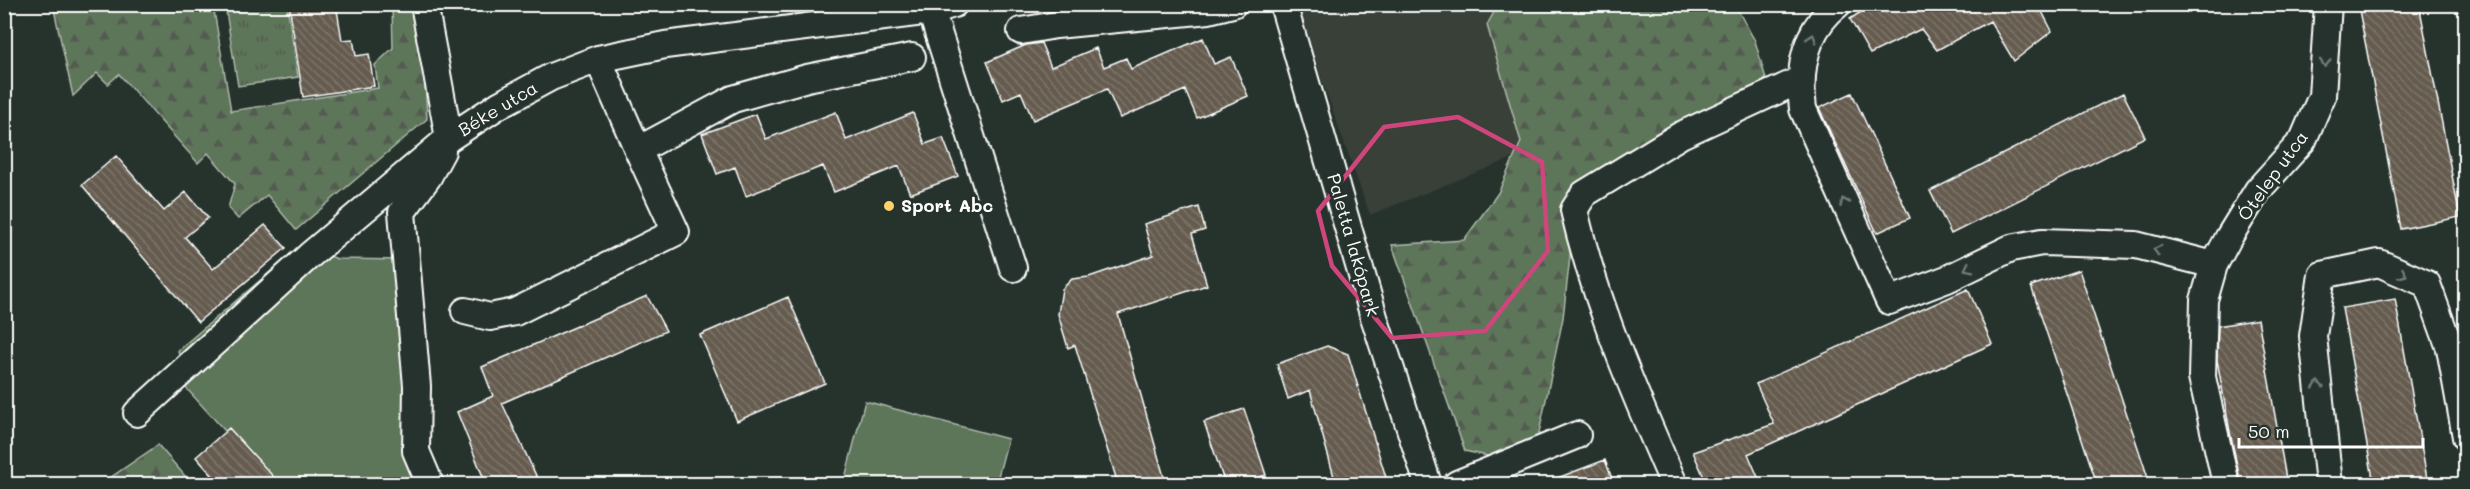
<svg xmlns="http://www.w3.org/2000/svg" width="2470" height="489" font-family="Mali,sans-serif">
<defs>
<pattern id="forest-firs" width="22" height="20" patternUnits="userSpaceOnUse" patternTransform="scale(1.5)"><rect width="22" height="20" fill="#5d7458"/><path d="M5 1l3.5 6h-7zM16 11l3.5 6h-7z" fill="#535c51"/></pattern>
<pattern id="park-tufts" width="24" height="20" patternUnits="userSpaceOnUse" patternTransform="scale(1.5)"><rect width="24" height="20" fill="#5d7458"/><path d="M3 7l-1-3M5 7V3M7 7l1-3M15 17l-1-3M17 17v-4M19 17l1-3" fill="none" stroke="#535c51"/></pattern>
<pattern id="building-back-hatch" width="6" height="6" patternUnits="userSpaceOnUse" patternTransform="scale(1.5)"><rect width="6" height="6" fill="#655c4f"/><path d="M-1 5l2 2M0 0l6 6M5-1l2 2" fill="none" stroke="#7c7469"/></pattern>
</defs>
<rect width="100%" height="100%" fill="#26332d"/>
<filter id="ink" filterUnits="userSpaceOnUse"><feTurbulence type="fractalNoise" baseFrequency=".0167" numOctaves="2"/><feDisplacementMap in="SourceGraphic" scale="12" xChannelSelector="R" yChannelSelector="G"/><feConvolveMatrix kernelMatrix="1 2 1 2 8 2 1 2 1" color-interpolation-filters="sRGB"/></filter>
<g filter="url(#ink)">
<path fill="#393f37" d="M1295,5H1510L1533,150L1370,215Z"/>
<path fill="#5d7458" stroke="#aebaac" stroke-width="1.5" d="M296,250L318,251L337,259L405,260L417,386L436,484H273L186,388L178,350Z
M865,401L1008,439L996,484H870L845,478Z"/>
<path fill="url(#forest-firs)" stroke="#aebaac" stroke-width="1.5" d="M53,5H213L231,111L378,88L375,65L393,48L392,5H421L427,119L296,230L267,195L238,219L228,208L235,184L208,153L198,163L119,74L108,84L97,73L73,96Z
M1498,5H1735L1755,41L1766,79L1620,167L1573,230L1563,318L1538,438L1492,457L1465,451L1392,245L1464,240L1498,193L1521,142L1487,25Z
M158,445L192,484H101Z"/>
<path fill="url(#park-tufts)" stroke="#aebaac" stroke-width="1.5" d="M225,5H287L298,77L238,86Z"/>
<path fill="url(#building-back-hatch)" stroke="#fff" stroke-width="1.5" d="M289,4H336L342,40L353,39L356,56L369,54L374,86L303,97Z
M1873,4H2038L2052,31L2014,61L1990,21L1937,50L1921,29L1870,54L1850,19Z
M2388,4H2419L2460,217L2401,229L2359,10Z
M1203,38L1214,64L1231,57L1248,96L1197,118L1185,90L1120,118L1107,89L1033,120L1021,92L1003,100L987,62L1026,45L1041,43L1051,67L1096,48L1104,67L1126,58L1131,69Z
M1852,93L1910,218L1877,233L1819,108Z
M2123,93L2145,137L1951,234L1930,191Z
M836,112L846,140L913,113L925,144L943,138L958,176L910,194L899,166L834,192L823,166L746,196L735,167L717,174L702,134L756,114L766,139Z
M116,156L164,211L186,192L208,218L185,237L213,269L265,225L286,248L198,322L82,185Z
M1199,207L1205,230L1192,234L1207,285L1118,314L1166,484H1118L1075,345L1068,348L1058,314L1062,289L1072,279L1089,277L1153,255L1144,224Z
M2079,270L2150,484H2097L2031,286Z
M1968,289L1992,344L1748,454L1761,484H1707L1693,452L1774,424L1756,384Z
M647,296L666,331L502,403L540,484H486L457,412L493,396L482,367Z
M788,297L825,383L737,421L700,335Z
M2395,299L2428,484H2374L2342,308Z
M2258,319L2287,484H2241L2230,432L2217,360L2218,326Z
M1327,346L1348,354L1388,484H1336L1310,390L1288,399L1277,364Z
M1244,409L1266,475L1236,484H1225L1204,422Z
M229,428L280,484H220L196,457Z
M1605,460L1614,484H1545L1544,483Z"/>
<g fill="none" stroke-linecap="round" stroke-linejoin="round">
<defs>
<path id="street" d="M424,4L449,138
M929,4L1013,268
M1283,4L1374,317L1428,484
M1838,4C1805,30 1798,69 1803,109L1889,301L1947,279L2011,248L2042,242L2136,245L2214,265
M1021,31L1056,25L1209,10L1233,4
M598,59L638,150L733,99L807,78L912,57
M465,311L490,317L515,312L676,232L638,150
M137,413L309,256L449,138L499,105L551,77L598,59L665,45L931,11L954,4
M430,484L416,451L417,386L402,212L428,177L442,151
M1457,484L1577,435
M1674,484C1635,395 1596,305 1574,210L1584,194L1681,135L1800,80
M2226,484L2202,377L2204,300L2214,265L2229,237L2258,190L2303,140L2322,96L2328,4
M2329,484L2313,336L2322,275L2379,263L2427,284L2450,348L2466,437"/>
</defs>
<use href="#street" stroke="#fff" stroke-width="30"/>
<use href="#street" stroke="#26332d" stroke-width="26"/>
</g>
<defs><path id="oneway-chevron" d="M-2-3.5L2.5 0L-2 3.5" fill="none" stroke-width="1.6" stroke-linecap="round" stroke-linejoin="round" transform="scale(1.5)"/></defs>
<g stroke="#727a76">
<use href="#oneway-chevron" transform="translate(1812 38) rotate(-73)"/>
<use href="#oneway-chevron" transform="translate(2325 63) rotate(94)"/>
<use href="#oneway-chevron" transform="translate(1844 202) rotate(-114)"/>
<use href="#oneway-chevron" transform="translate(2157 250) rotate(-165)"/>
<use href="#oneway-chevron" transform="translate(1968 268) rotate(154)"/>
<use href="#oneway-chevron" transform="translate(2403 274) rotate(24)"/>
<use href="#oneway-chevron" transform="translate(2318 385) rotate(-96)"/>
</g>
</g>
<path fill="none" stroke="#ce467c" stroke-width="4.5" stroke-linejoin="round" d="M1458,117L1542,162L1548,251L1485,331L1392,338L1332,266L1318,211L1384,127Z"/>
<circle fill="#ffd166" stroke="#26332d" stroke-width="2" cx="889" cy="206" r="6"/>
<g text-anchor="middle" stroke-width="6" stroke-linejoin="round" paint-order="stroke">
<g font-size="18" fill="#fff" stroke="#26332d">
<text transform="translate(498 109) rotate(-31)" y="6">Béke utca</text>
<text transform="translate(2273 176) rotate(-54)" y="6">Ótelep utca</text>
<text transform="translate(1353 245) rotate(74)" y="6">Paletta lakópark</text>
</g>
<g font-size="18" font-weight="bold" fill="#fff" stroke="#26332d" text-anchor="start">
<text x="901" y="212">Sport Abc</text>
</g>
</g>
<rect width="2470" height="489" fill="none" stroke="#26332d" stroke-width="24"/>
<rect x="12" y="12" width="2446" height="465" fill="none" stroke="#fff" stroke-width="2" filter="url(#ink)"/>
<path d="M2239 438v9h184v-9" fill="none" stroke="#ffffff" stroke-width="3"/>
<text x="2248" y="438" font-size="18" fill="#ffffff" stroke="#26332d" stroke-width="4.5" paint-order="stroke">50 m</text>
</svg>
